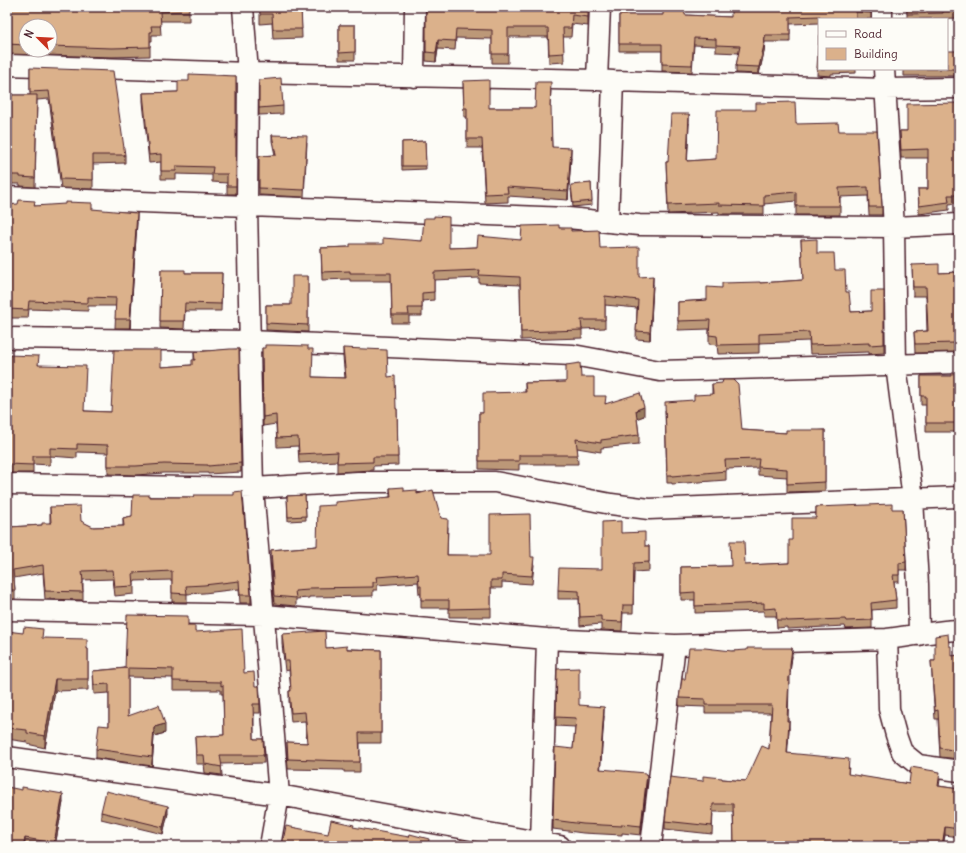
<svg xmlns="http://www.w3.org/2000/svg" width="966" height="853" font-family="Delius,sans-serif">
<rect width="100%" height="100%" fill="#fdfcf7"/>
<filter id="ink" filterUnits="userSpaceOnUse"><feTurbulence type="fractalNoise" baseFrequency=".025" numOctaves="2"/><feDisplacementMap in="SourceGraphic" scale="8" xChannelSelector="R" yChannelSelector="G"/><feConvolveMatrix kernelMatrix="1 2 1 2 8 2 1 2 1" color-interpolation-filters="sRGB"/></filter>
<g filter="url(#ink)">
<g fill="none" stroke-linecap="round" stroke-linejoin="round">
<defs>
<path id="minor" d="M243,7L248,73L247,207L253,488L279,795L270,846
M600,7L597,80L613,81L608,222
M882,7V19
M7,65L248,73L597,80
M884,69L894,227L896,365L913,499L918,584L919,635
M414,77L415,7
M613,81L885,89L959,88
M7,197L568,218L639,225L894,227L959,224
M7,338L250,341L573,355L660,371L959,363
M7,484L253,488L358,482H495L611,504L649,509L959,497
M7,610L264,615L547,639L675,645L887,639C911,636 935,631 959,630
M887,639L888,665L889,709L896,735L902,752L918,765L959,771
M7,757L279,795L560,846
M541,843L547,639
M651,846L675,645"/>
</defs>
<use href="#minor" stroke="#4a1f2b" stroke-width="23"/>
<use href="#minor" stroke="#fdfcf7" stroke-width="20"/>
</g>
<path fill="#bc9878" stroke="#4a1f2b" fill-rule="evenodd" d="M7,7L189,11V21H160L161,35H152V41H150V56L112,57L7,54ZM26,26H50V50H26Z
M260,7H301L302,38L273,39L272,23L260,24Z
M426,7H588V26L572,24L571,37H563L564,62L549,63L548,37H508V63H492V39L456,38L455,50L438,49L436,62L426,61Z
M871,7V19H819V23L790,24V42H765L764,52L759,74L736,73V66L739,53L716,52V46L694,45L692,72L662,71V51H619V15H685L731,17Z
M907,7H959V18L907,19Z
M339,25H355V60H339Z
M819,35V69H856V73L831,74V76L817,75Z
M959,51V76H904V69H947Z
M30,68L125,155V163L93,164V189L61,188L49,99L37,100L35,187L20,186V184H7V95H30Z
M236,76V194H227V183L212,182V175L176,174V179H161V162L149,163L143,101V93L178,92L189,81Z
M259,80L283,106V114L259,115Z
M463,81L489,108H535L551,91L550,107L552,147L571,157L568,200L508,196V202L485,203L482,148H467V117H464Z
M959,103V203L949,204V210L919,214L918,189H928V158H901L900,131H907Z
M689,123L687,161L716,159L796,124L839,131L882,207V215H869L868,196L840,197V215H796V201L764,204V214H719V212L668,214L666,162H668Z
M272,135L307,143L304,197L259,195V156L275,155L272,141Z
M425,141L426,169L402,170V142Z
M591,183L592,205L573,207L571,189Z
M7,205L34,206L92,209L137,222L130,328H115L116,306H88V311L29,309L28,318H7Z
M434,218L449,248L477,247L521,240L559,228L571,231L600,248L639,277L653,284L650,340L636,339L637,308L605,305V328L582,329V338L521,340L520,285L479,283V278L434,280V300L422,301V316H409V323H392L391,281H350V279L322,280L321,248L350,247L422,241Z
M801,240L817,253L835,270L846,292L851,312L871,311L884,291V353L869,354V352L810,354L809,341L759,343V353L718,354L717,345L709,344V329L678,330V302L707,300L722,288L760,283L803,280Z
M912,265L939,273L959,272V342H955V352L915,353L914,332L927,331L926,296H913Z
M161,270L185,273H222L221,311H185L184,329L160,328Z
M308,276V332L266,330V305H291L292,299Z
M262,348L312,377L345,378L343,357V348L388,377L396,409H397L398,465L373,466V470L337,472V461L299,463L298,446L277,447L276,424L263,426Z
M239,349L241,472L208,474V473H164L136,475L108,474V453L77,452V458L50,456V465L33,464V473H7V355L39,365L85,411L111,412L161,367L192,365L194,360V352Z
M959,373V432H926V405H921V376H952Z
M581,377L594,396L606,404L644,416L637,418L639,435V444L601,448V452L577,448L578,464H519V470L479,469V413H483L525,392V383L566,382Z
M712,384L742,430L786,433L825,430V491L787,492V477L758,475V468L726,469V480L672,484V483H667L665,410L712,394Z
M390,488L417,494L441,518L448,527L447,555L531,557L534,565L532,584L502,582V588H491V617H449V608H421V594H419L418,582L377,585V590H373V596L309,597V598L296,599V606L274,604L271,559V550L317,546L335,505L390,497Z
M305,495L306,520L288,521L287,496Z
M149,497H194L251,595V603H240L239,589L204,593L187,594V602H172V580L134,581V594L115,596L113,579L83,580V600L45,599L43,573L14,578L15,590V599H7V506L10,527L42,525L50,523V507L93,527L123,526V518L132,516Z
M816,507L892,509L906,562V570H899V582H894L896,600V608L872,610V628L846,629L845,626L787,629V627L777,628L776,616H764V611L695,613V600H681V567L731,566L789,563L792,540L816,518Z
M621,533L645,546H649V571L634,572L633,613H623L622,631L601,630V624L580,626L579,599H558V590L602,569Z
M188,626L244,673L255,686L260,704V713H254V739H263L264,763L221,764L222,775L205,773L204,764H196L195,737L224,735L223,694H221V690H173V678L128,677V716L165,733L154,736L152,766L96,758V749L109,726V693L94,694L93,671L125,668Z
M7,631L43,638L88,649V690L55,691L45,748L27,744V742L7,739Z
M282,634L326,648L381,650V743H360V772H344V770L288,769L287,752V742L307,743L305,721L291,722L289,701V691H291L289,670L285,671L282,644Z
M949,646L951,656L959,655V759L940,757L938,719H935L931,661H935Z
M732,651L792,656L790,671V684H789L788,721L789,729L787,753L849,767L848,775L909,784L940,780L939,786L959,789V837L945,835L943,846H734L733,812H713L712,834L665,829V821L703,781L722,779L746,781L769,749L771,713H705V707L679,706V698L685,679Z
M579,705L604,716L600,769L647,783L641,835L622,833V835L583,833L553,829V820L573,749L575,727L556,726V717Z
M63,802L55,846H7Z
M101,812L168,813L163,834L101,819Z"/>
<path fill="#997c61" stroke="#4a1f2b" d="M765,35L764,52L759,74V67Z
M438,40V49L436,62V53Z
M689,114V123L687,170V161Z
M571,148V157L568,200V191Z
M137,213V222L130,328V319Z
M653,276V284L650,340V332Z
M644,407V416L636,419V410Z
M792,648V656L790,673V665Z
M55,679V691L45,748V736Z
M604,707V716L600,778V769Z
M789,721V729L787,761V753Z
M165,724V733L154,736L152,766L154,727Z
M647,774V783L641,835V826Z
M63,794V802L55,846H54V843Z
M168,806V813L163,834V827Z
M945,827V835L943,846H942Z
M25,838V846H23Z"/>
<path fill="#dbb18b" stroke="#4a1f2b" d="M7,7H189V11L160,12L161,26H151L152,32H150V47L112,48L50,46V26H26V45L7,44Z
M260,7H301L302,29H273L272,14H260Z
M426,7H588V17L572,15L571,28H563L564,53L549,54L548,28H508V54H492V30L456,29L455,41L438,40L436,53L426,52Z
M663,7H684L685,15L731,17V7H871V13L856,12V19H820V16L790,17V35H765L764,45L759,67L736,66L740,46L716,45V39L694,38L692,65L662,64V44H619V15H663Z
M907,7H959V11H943V13L907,14Z
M339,25H355V52L339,53Z
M819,35V69L817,68Z
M947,51H959V69H947Z
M30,68L113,71L125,155H93V180L61,179L49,91L30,92Z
M189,74L236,76V186H227V174H212L213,167L176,166V171H161V154L149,155L143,93L178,92V81H189Z
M281,78L283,106L259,108V80Z
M489,80V108H535L536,82H551L550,107H551L552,147L571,148L568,191L507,187L508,193L485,194L482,139H467V108H464L463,81Z
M7,95H37L35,178L20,177V175H7Z
M795,102L796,124L838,123L839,131H877L882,207H869L868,187L839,188L840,206H796V192L764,195V206L719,205V203L668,205L666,162H668L671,114H689L687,161L716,159L717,110H756V103Z
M959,103V195H948L949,202L919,206L918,189H928V149L901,150L900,131H907V104Z
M272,135L307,136L304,190L259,188V156L276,155Z
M425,141L426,166H402V142Z
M591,183L592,201L573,203L571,185Z
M19,200L35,201L34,206L65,204V202L92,203V209L137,213L130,319H115L116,298L88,297V303L29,301L28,310L7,309V205L18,204Z
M434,216L449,217V248L477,247L478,236L521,240L522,226L559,225V228H571V231L599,230L600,248L639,247V277L653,276L650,332L636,331L638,300L605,296V320H581L582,330L521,332L520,277L479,275L480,270L434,272V292L422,293V308H408L409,315H392L391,273H350V271L322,272L321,248L350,247V244H383V238L422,241L424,218H434Z
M817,239V253H834L835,270H845L846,292H849L851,312L871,311V291H884V344L869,345V343L810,345L809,332L759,334V344L718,345L717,336L709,335L710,320L678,321V302L707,300V287L722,288V283L760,282V283L803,280L801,240Z
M939,264V273L959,272V333H955V343L915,344L914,332L928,331L926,287H913L912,265Z
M161,270H185V273H222L221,304L185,303L184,321H160Z
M292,276H308V325L266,323V305H291V299H292Z
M265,345H273L308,346V349H313L312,377L346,378L343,348L387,350L388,377L395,376L396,409H397L398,457H373V462L337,463L338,452L299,454L298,437L277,438L276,415L263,417L262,348H265Z
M230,349H239L241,463L208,466V465L164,464L136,466H108V445L77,444V449L50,448V456H33V465L7,464V355L39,356L38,365L86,366L84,411L111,412L114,350H161V367L192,365V360H195L194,352Z
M580,363L581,377H594V396H606L605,404L640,393L644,407L636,410L639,435L601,440V443L576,439L578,455H519V461H479V413H483V393L526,392L525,383L566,382V365Z
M952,373H959V423H926V396H921V376H952Z
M723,380H734L738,384L742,430L786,433V430H825V482L787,484V469L758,467L759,459L725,460L726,471L672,476V475H667L665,402L694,400V395L713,394L712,384L722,383Z
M404,487V491L417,490V494L433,490L441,518L448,519L447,555H490V515L530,514L531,557H534L532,576L502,574V580H491V608L449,609V600H421V586H419L418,574L376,577L377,582H373V587L309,588V590L295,591L296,598L274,596L271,550L317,546L318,506L335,505V502L391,497L390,488Z
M242,491L251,595H240L239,581L204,585L186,586L187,594L172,593V571L133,573L134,586L115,587L113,570L82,571L83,583H82L83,592L45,591L43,565L13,570L15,590H7V506H10V527L42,525V523H51L50,507L80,506L81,521L93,527L124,526L123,518L132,516L133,495H149V497H194V495H234V492Z
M305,495L306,516L288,517L287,496Z
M892,504V509H903L906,562L899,563V575H893L896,600L871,603L872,620L846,621L845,619L787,621V620H777L776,608L764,609V603L695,606V592L681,593V567L731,566L730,541H744L745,565L789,563V540H792V518H816V507Z
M621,521V533L645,532V546H649V562L634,563L633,605H623L622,622L601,621V616L580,617L579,591L558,590L559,568L602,569V522Z
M127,615L188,616V626H195V632L242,629L244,673L254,672L255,686H259L260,704H253L254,739H263L264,755H220L222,767L205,764L204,755H196L195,737L224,735L223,685L221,686V682L173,681V669L128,668V716L159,705L165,724L154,727L152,757L96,749L99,725L109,726V684L94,685L93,671L127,668H125Z
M24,627L43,629L42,638L87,639V649H88V679H55L45,736L27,733V730L7,728V631L23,633Z
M325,631L326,648L347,646V649L381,650V733H359L360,762H344V761L288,759L287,742L308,743L305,712L291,713L289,691H291L289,661H285L282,634Z
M948,634L949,646H951V656L959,655V751L940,748L938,710L935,711L931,661H935V636Z
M689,648H705L732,651L747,650V648H792L790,665V676H789L787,721H789L787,753L849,759L848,774L909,784L911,767L940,772L938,786L959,789V829L945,827L942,846H757L758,844L734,843L733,804H713L712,826L665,821L670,777L703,781V776L722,778V779L746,781L762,746L769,749L772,705H705V699L679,698L682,679H685Z
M579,668V705L604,707L600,769L646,773V774H647L641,826L622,824V826L583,824L553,820L555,747L573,749L576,718L556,717L557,669Z
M7,787L22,790V787L63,794L54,843L25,838L23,846H7Z
M106,791L168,806L163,827L101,812Z
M331,820L354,825L353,827L409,837L410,834L429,839L428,846H282L286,826L328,834Z
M461,839L477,844V846H456L457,841L460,842Z"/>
</g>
<rect width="966" height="853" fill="none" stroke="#fdfcf7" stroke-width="24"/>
<rect x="12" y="12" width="942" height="829" fill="none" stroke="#4a1f2b" stroke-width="1.5" filter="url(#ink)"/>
<rect x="818" y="18" width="130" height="52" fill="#fdfcf7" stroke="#b5a4a5"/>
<rect x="826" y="31" width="20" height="6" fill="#fdfcf7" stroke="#b5a4a5"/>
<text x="854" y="38" font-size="12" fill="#4a1f2b">Road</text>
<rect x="826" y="48" width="20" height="12" fill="#dbb18b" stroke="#b5a4a5"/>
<text x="854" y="58" font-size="12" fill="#4a1f2b">Building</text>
<g transform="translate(38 38) rotate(294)"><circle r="19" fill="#fdfcf7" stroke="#b5a4a5"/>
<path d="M0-3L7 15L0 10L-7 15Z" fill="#c8321e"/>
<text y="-6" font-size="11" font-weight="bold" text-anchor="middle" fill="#4a1f2b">N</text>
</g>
</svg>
